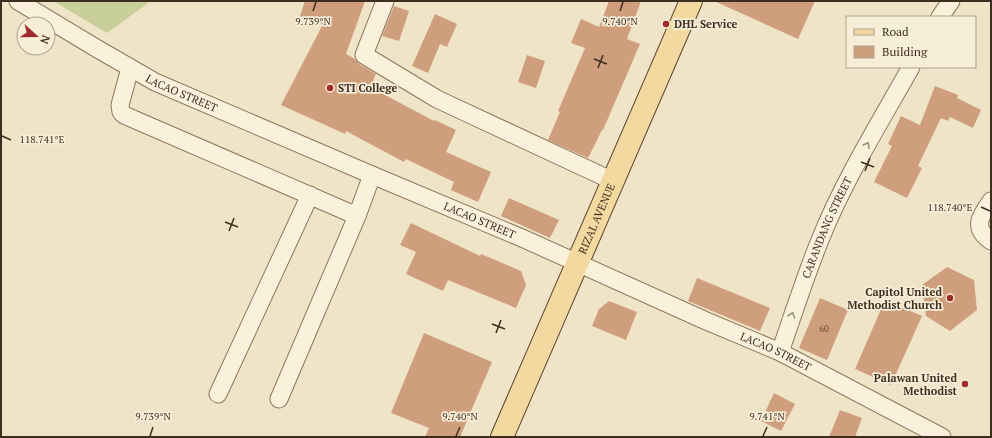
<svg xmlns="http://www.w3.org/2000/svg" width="992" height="438" font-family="'PT Serif',serif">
<rect width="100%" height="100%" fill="#f0e4c8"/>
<path fill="#c9cf9b" d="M53,1H151L107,33Z"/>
<path fill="#cf9f7d" d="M305,1H365L346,54L355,59L359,64L376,74L370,87L434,121L435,120L456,130L446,152L491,172L478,202L451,190L454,182L406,159L404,162L346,131L345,134L281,105L323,24L300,16Z
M609,1H641L627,39L640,44L603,130H602L588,158L548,140L560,112L558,111L585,48L571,43L581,19L599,27Z
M714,1H815L798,39Z
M394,6L409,11L399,41L382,36Z
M435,14L457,24L447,47L440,44L428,73L412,66Z
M527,55L545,61L536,88L518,82Z
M935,86L958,95L957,98L981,110L973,128L950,117L948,121L941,118L918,166L922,168L907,198L874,182L892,146L888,144L901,116L920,125Z
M509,198L559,220L550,238L501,216Z
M411,223L480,256L481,254L521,271L526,285L516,308L448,280L443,291L406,274L416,252L400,245Z
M947,267L974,280L977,310L950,331L926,316L922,285Z
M697,278L770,308L760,331L688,301Z
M820,298L848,310L827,360L799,348Z
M885,300L922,316L891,385L855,369Z
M609,301L637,312L626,340L592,326L599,309Z
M424,333L492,362L460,437H425L429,428L391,413Z
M774,393L795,404L781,431L761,421Z
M840,410L862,418L855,437H829Z"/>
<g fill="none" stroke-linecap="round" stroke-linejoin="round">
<defs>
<g id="minor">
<path id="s1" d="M18,1L96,48L155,82L372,175L522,238L704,320L780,352L942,437"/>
<path d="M385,1L364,55L437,99L613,181"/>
<path d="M940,17L951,1"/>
<path d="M130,68L120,105L121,112L124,115L357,216L279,399"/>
<path d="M991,201C980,216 972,228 991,241"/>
<path d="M357,216L372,175"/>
<path id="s2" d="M780,352C793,315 805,277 820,240C844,180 879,124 911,67"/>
<path d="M218,394L310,195"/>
</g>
<g id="major">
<path id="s3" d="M502,437L691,1"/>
</g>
</defs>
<use href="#minor" stroke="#8d765c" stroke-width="19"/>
<use href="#major" stroke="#5b4430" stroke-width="24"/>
<use href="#minor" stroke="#faf1dc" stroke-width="17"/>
<use href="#major" stroke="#f3d9a0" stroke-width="22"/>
</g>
<defs><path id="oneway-chevron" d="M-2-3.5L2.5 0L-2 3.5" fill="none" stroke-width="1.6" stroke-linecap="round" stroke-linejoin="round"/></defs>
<g stroke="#9c907e">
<use href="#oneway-chevron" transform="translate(867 145) rotate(-61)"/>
<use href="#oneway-chevron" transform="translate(792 315) rotate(-71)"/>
</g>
<path fill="none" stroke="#3d2e20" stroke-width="1.5" d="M313,11L316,2M620,11L623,2M594,59L607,64M598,68L603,55M2,136L11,140M861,162L874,167M865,171L870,158M981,207L990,211M225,222L238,227M229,231L234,218M492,324L505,329M496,333L501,320M150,436L153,427M456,436L460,427M763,436L767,427"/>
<g fill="#9e2a2b" stroke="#f7eed8" stroke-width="1.5">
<circle cx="666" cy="24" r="4"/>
<circle cx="330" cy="88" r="4"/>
<circle cx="950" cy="298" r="4"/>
<circle cx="965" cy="384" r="4"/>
</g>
<g text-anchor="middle" stroke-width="3.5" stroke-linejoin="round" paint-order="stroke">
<g font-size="9" fill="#624a37">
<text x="824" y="332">60</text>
</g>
<g font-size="11" font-weight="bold" fill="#3d2e20" stroke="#f7eed8" text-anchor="start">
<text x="674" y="28">DHL Service</text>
<text x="338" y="92">STI College</text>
<text x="942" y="296" text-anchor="end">Capitol United<tspan x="942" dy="13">Methodist Church</tspan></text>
<text x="957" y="382" text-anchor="end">Palawan United<tspan x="957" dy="13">Methodist</tspan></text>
</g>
<g font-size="11" fill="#3d2e20" stroke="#f7eed8">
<text dy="4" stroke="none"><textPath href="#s1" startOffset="188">LACAO STREET</textPath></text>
<text dy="4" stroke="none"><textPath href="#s3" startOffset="238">RIZAL AVENUE</textPath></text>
<text dy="4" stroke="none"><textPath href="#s1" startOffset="512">LACAO STREET</textPath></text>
<text dy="4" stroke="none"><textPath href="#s2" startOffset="133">CARANDANG STREET</textPath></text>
<text dy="4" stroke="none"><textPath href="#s1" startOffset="836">LACAO STREET</textPath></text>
</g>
</g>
<g font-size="10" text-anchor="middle" fill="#3d2e20" stroke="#f7eed8" stroke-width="3.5" stroke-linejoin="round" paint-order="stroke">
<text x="313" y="25">9.739°N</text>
<text x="620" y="25">9.740°N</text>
<text x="42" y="143">118.741°E</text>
<text x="950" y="211">118.740°E</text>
<text x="153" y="420">9.739°N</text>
<text x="460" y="420">9.740°N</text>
<text x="767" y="420">9.741°N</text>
</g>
<rect width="992" height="438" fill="none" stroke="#3d2e20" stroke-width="4"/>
<rect x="846" y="16" width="130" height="52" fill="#f7eed8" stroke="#ada18e"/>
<rect x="854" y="29" width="20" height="6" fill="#f3d9a0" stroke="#ada18e"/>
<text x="882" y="36" font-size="12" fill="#3d2e20">Road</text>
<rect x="854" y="46" width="20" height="12" fill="#cf9f7d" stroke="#ada18e"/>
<text x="882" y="56" font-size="12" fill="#3d2e20">Building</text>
<g transform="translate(36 36) rotate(111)"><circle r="19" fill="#f7eed8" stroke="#ada18e"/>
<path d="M0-3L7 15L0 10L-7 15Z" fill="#9e2a2b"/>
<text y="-6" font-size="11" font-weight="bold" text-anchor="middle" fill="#3d2e20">N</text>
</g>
</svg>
